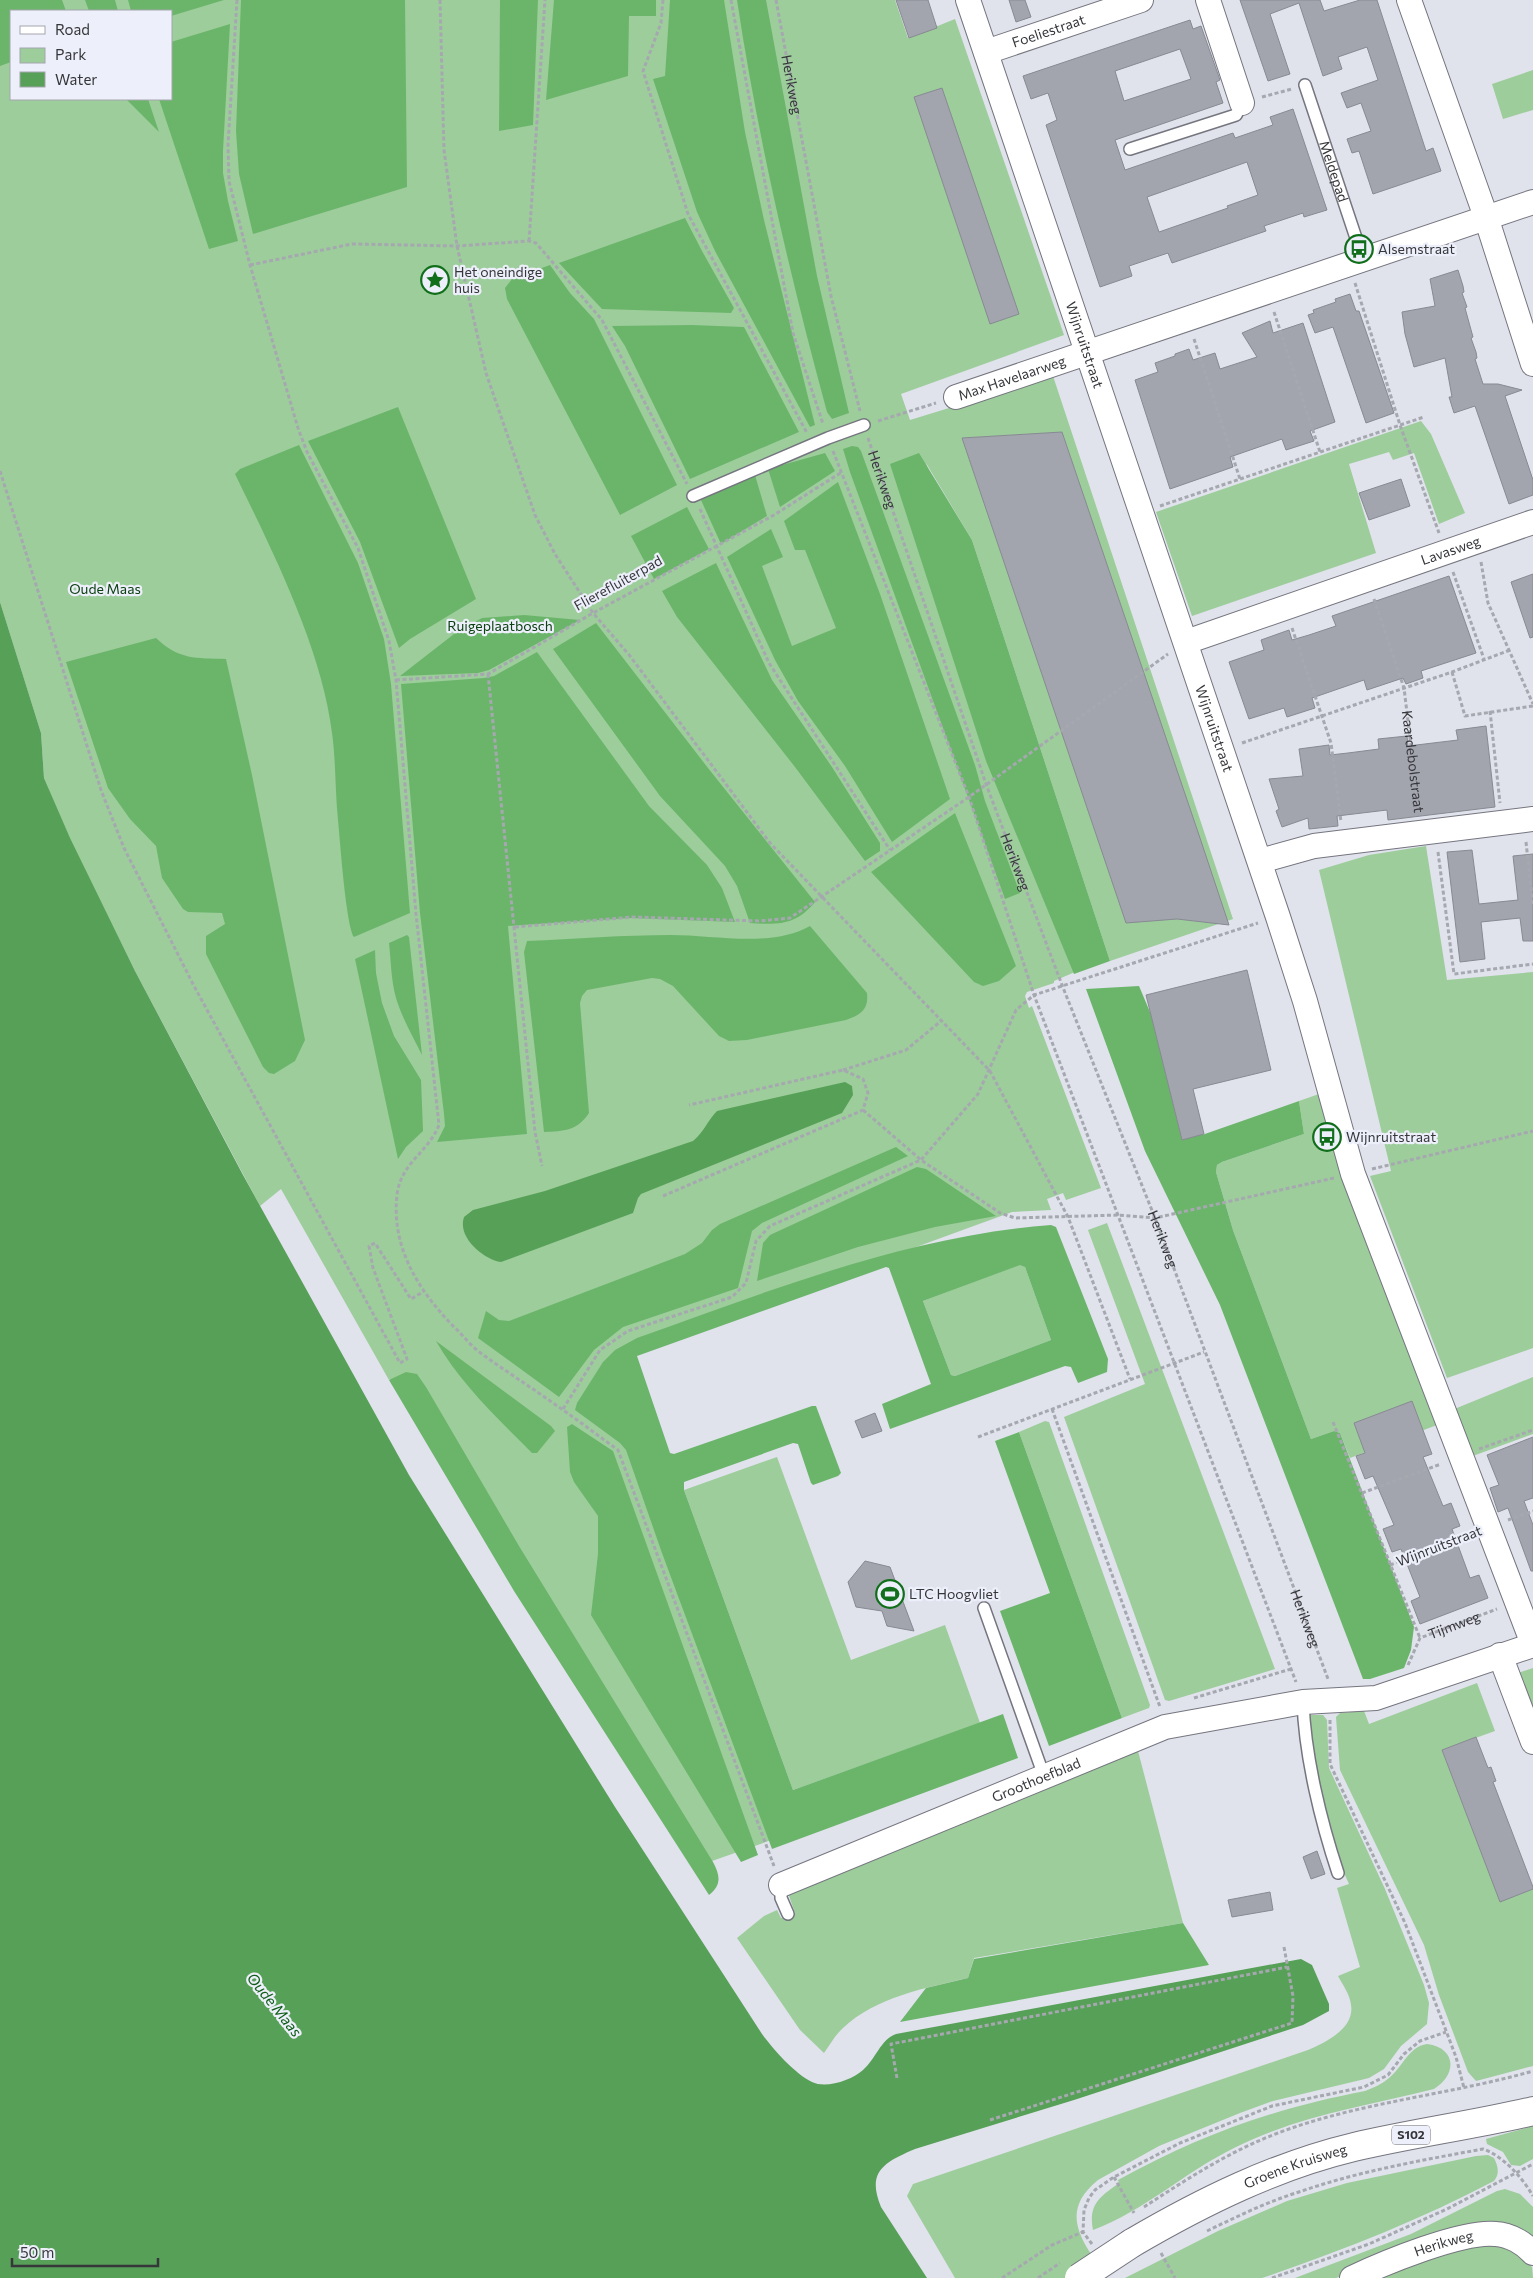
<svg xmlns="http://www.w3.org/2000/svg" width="1533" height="2278" font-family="Commissioner,sans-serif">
<rect width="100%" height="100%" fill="#e0e2ec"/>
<path fill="#9dcd9b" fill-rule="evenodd" d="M0,0H895L908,38L955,19L1064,335L901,394L910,420L1053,376L1233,919L1110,961L972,540L926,463L1096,963L1054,981V983L1027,992L1025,996L1029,1008L1032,1006L1101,1188L1066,1200L1063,1193L1047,1199L1051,1210L1012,1212L626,1353L797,1831L712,1861L390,1379L389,1380L281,1189L260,1206L135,971L69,838L44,778L41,733L0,602ZM11,11H171V99H11Z
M1533,70V110L1503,119L1492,84Z
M1421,421L1431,434L1465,513L1439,524L1414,453L1393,460L1389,452L1349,464L1376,553L1192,616L1156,512Z
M1426,846L1447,980L1533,972V1348L1447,1378L1370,1176L1391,1171L1319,870L1369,855Z
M1319,1094L1348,1196L1437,1425L1350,1458L1340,1433L1334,1431L1311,1439L1233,1230L1216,1172L1217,1165L1222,1162L1304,1134L1299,1101Z
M1107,1223L1275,1669L1169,1701L1165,1700L1064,1417L1145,1384L1088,1230Z
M1020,1264L1025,1267L1051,1340L955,1376L951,1375L923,1301Z
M1533,1377V1434L1470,1457L1452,1410Z
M1045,1421L1049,1422L1150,1705L1149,1708L1122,1718L1019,1432Z
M777,1457L851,1660L945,1625L980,1723L793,1790L684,1490Z
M1533,1668V1709L1518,1673Z
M1477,1683L1495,1731L1442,1750L1500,1901L1533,1889V2066L1476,2081L1468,2072L1439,1995L1424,1945L1340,1770L1336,1717L1340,1713L1364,1711L1369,1724Z
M1311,1715H1323L1327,1720L1329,1768L1385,1889L1424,1985L1429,2003L1427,2024L1401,2046L1384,2069L1369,2078L1273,2101L1240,2113L1159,2146L1098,2180C1056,2214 1085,2244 1107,2278H955L907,2196L913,2184L1308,2050C1325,2043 1355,2028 1351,2005C1350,1995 1343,1985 1338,1976L1360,1967L1337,1888L1349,1884L1336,1855L1321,1792L1308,1729Z
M1138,1751L1183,1923L974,1958L968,1978C925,1988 876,1997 843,2028C835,2035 830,2045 824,2053L800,2030L737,1938L764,1916L777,1910L781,1918L795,1913L788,1893L1093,1764Z
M1427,2044C1457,2048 1457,2075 1434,2089C1366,2106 1297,2116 1234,2148C1185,2172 1144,2211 1093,2230C1088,2204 1100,2197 1119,2183L1118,2180C1200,2135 1272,2109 1365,2091C1373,2088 1382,2084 1389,2078C1403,2067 1408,2047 1427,2044Z
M1533,2126V2159L1520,2166L1511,2165L1503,2152L1487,2144L1486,2139Z
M1488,2155L1494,2158C1498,2166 1500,2174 1494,2181C1422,2219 1348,2248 1271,2275L1262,2278H1125L1218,2231L1287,2201L1347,2183L1476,2156Z
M1505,2189L1520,2194L1533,2207V2237L1512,2225L1488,2223L1336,2278H1295L1411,2234L1497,2191Z
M1483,2244L1513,2250L1532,2267L1533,2278H1371L1434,2254Z"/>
<path fill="#6bb56b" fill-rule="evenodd" d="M0,0H62L66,11H11V62L0,66Z
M85,0H115L118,11H89Z
M128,0H224L171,16V11H131Z
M241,0H405L407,187L253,234L239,174L236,131Z
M500,0H538L533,125L499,131Z
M554,0H656V16H629L628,76L546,100Z
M670,0H724L745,132L764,220L815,425L810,427L715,251L697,212L653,79L665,76Z
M737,0H766L817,276L849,413L832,419L827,412C790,276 758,139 737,0Z
M230,24L223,151V173L228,201L238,241L209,249L159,99H171V42Z
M126,99H148L159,132Z
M685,218L702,251L734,308L731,313L602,309L559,263Z
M550,265L570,293L594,319L677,485L620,515L507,299L505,288L512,279Z
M692,325L744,327L799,432L690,479L625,346L612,326Z
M398,407L476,599L410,639L399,648L360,542L308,441Z
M299,445L358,563L384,639L391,684L410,913L354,937C346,925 340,840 338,820C335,791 336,762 332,733C322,649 272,550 235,474L240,469Z
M852,446L858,447L861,451L975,765L985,801L1020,893L1005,899L850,472L843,449Z
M825,453L835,471L780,507L768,469Z
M919,453L972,540L1110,961L1074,974L986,761L890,464Z
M755,475L767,516L721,544L701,500Z
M838,482L880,594L950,799L892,842L845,766L798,701L775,660L727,557L771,529L783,557L762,566L792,646L836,628L805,550H795L784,521Z
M687,507L709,549L654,579L631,536Z
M716,563L772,680L832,767L880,843V851L865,861L795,767L677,617L662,591Z
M524,615L580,620L489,670L478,673L400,676L454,634L482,618Z
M596,623L708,768L815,902C796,925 779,925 750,923L737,886L725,866L660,796L553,649Z
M156,638C179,660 196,658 226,659L252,775L305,1040L295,1061L274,1074L269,1073L263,1067L206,954V936L225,924L222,913L188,912L183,909L162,878L156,846L130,819L108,788L66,662Z
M537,652L649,806L707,865L722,888L735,922L631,918L508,926L527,1134L437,1142L445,1126L444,1114L420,913L401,684L484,678L494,676Z
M955,813L1016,966L999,981L983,986L974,982L871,872Z
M810,926L867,993C869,1010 860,1015 846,1020L747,1040L729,1041L719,1036L673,986L660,979L652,978L587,990L582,996L580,1003L589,1113C577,1131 564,1131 544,1132L524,952L527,941C575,939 623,935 671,935C715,935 771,948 810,926Z
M407,935L409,937L422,1055C413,1037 402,1018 396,998C391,980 391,961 389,943Z
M375,950L376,973L382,1003L394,1036L421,1080L423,1131L406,1147L398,1159L355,959Z
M1139,986L1202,1135L1299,1101L1304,1134L1222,1162L1217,1165L1216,1172L1233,1230L1311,1439L1334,1431L1340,1433L1414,1627L1411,1650L1404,1668L1370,1679H1363L1220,1305L1145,1151L1086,989Z
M896,1147L908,1156L762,1223L752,1231L738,1288L623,1327L594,1350L559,1397L478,1338L486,1311L499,1320L509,1321L685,1254L702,1243L712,1230L720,1224Z
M917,1167L926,1169L996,1216L935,1227L858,1247L757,1281L763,1243L770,1235Z
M1051,1225L1056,1227L1108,1359L1107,1372L1078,1383L1071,1367L1065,1366L890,1429L882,1404L931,1384L889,1268L886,1267L637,1356L670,1453L674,1454L812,1406H816L841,1473L838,1476L813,1485L811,1483L798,1444L793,1443L684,1482V1490L793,1790L1003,1714L1018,1758L772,1849L662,1553L626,1450L620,1443L575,1410L577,1403L603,1362L615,1350L637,1338C772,1290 907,1236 1051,1225ZM1020,1265L1025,1267L1051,1340L955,1376L951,1375L923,1301Z
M436,1341L551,1426L555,1431L537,1453H532C498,1419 460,1383 436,1341Z
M406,1372L417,1374L426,1387L519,1546L713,1862C720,1875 722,1885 709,1895L514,1591L389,1380Z
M572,1424L613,1451L758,1855L741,1862L591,1615L598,1554V1516L574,1482L570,1472L567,1427Z
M1019,1432L1122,1718L1049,1746L1000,1611L1050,1593L995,1441Z
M1183,1923L1209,1965L900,2022L926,1988L968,1978L974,1959Z"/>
<path fill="#57a057" d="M0,602L41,733L44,778L70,838L135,971L243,1175L409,1475L615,1807L762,2034C773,2049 795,2074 812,2082C826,2089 852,2080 863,2070C876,2059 880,2040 896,2034L1301,1959L1312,1965L1329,2004V2011L1303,2025L1074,2100L915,2149C885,2162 866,2171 881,2207L927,2278H0Z
M845,1082L852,1086L853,1095L842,1113L641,1194L638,1198L633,1213L501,1262C483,1259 457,1237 464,1217L473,1210L545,1191L693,1141C704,1132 708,1120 717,1111Z"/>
<path fill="#a2a4ae" stroke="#888a93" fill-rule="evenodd" d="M896,0H928L937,28L909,38Z
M1009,0H1025L1031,17L1016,22Z
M1240,0H1320L1324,11L1360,0H1377L1426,151L1433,148L1441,171L1373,194L1359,151L1352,153L1347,139L1371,131L1361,103L1347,108L1341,93L1378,80L1367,47L1338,57L1342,69L1323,76L1299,3L1270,14L1290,74L1268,81Z
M1190,20L1193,29L1201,26L1220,80L1216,82L1223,103L1115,140L1125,170L1233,133L1235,138L1273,125L1270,117L1293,109L1327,210L1304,217L1303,213L1264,226L1266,231L1172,263L1168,253L1129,266L1132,276L1100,287L1046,125L1057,120L1048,93L1031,99L1023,76ZM1180,49L1191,79L1124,101L1115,71ZM1247,162L1258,195L1227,206L1228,208L1159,232L1147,197Z
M942,88L1019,314L990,324L914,97Z
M1458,270L1463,286L1464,292L1462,293L1467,307L1465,308L1473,337L1471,338L1476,352L1477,358L1475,359L1483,384H1498L1522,390L1505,396L1533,480V495L1509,504L1475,406L1454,413L1449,397H1452L1445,358L1414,367L1405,334L1402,312L1435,306L1430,279Z
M1350,294L1356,311H1359L1394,413L1366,423L1333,327L1315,333L1308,315L1314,313L1313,310L1336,302L1335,299Z
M1270,321L1273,333L1303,323L1335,422L1310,431L1314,441L1286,450L1282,439L1230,457L1233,467L1170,489L1135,380L1158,372L1155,363L1175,356V354L1189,349L1193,360L1215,353L1220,369L1257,357L1242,333Z
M1062,432L1199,835L1229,925L1177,919L1126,923L962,438Z
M1401,479L1410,506L1369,520L1359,493Z
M1533,574V637L1530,638L1511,582Z
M1449,576L1476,653L1421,671L1423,678L1406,684L1403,678L1367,690L1364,680L1312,698L1315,708L1287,717L1284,708L1249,719L1229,662L1264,650L1261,640L1289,630L1292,640L1309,635L1336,626L1332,616Z
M1486,726L1495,807L1388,820L1387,810L1337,816L1338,826L1309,829L1308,818L1282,827L1276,811L1279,809L1269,779L1303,776L1299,749L1329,745L1330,755L1348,753L1379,749L1378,739L1407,736L1408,746L1458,740L1456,730Z
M1472,850L1479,904L1518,900L1513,856L1533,854V941H1523L1520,918L1481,922L1485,959L1460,962L1447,852Z
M1247,970L1271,1070L1193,1089L1204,1134L1182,1140L1146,995Z
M1412,1401L1432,1454L1423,1457L1443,1506L1451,1503L1460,1526L1452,1529L1470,1578L1479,1575L1488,1598L1420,1624L1411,1601L1420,1597L1401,1549L1392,1552L1383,1529L1394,1525L1373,1476L1365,1479L1356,1456L1365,1453L1354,1423Z
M875,1413L882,1431L862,1438L855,1421Z
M1533,1437V1498L1524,1501L1533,1525V1571H1531L1508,1508L1498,1512L1490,1488L1499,1485L1487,1455Z
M865,1561L890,1567L914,1631L887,1626L882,1611L856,1607L848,1582Z
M1476,1737L1488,1768L1491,1767L1496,1781L1493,1782L1533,1887V1889L1500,1902L1442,1750Z
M1317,1851L1325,1874L1311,1879L1303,1857Z
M1270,1892L1273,1910L1232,1917L1228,1900Z"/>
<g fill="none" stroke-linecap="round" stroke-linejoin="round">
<defs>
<g id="lane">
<path id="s5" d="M1305,85L1363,259"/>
<path d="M1130,149L1236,115L1242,103"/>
<path d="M693,496L828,438L864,425"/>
<path d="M984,1608L1044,1776"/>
<path d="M1303,1702C1305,1757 1321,1822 1338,1873"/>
<path d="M781,1885V1898L788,1914"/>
</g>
<g id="street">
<path id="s6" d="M968,0L1278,917L1305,1001L1353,1174L1533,1644"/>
<path d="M1208,0L1242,103"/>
<path d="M1409,0L1486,217L1533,364"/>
<path id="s7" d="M986,52L1141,0"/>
<path id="s8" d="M956,397L1533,202"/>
<path id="s9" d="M1186,642L1533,522"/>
<path d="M1260,861L1314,846L1533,819"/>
<path d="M1500,1655L1533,1742"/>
<path id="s10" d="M781,1885L1165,1727L1303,1702L1376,1698L1533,1645"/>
<path id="s11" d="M1352,2278C1384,2263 1463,2230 1496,2234C1510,2235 1524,2243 1533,2253"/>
</g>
<g id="primary">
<path id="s12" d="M1132,2243C1202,2202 1275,2166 1354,2147C1413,2133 1474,2125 1533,2111"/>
</g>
</defs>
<use href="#lane" stroke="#74757f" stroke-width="14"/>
<use href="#street" stroke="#74757f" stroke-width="26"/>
<use href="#primary" stroke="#74757f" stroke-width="30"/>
<g stroke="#a6a8b0" stroke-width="3" stroke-dasharray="4 2.5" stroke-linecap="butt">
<path d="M237,0L228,145L229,181L250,265L298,428L307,452L358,548L389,641L396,680L416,914L439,1125C428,1153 401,1162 397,1195C391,1248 419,1291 454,1327C462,1334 469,1344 478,1351C502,1369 528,1385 553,1403C575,1418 596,1434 618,1450L774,1866"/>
<path d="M440,0L444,150L457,246L486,373L535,515L555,554L593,613L630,656L770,843L990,1071L1068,1217L1130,1379"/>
<path d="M663,0L661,23L643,71L688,214L807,433"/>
<path d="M731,0L793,333L823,424"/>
<path id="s1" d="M776,0L831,296L860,411"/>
<path d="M1262,97L1292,89"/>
<path d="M529,241L545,0"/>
<path d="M250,265L352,244L457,246L529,241L536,243L602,320L687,484"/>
<path d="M1355,283L1400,425L1439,533"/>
<path d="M1274,312L1320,452"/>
<path d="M1194,339L1240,479"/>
<path d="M878,421L936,403"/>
<path id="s2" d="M868,438L986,784L1062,985L1155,1218L1328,1679"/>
<path d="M833,451L969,797L1034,995L1296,1682"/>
<path d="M0,471L101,790L124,848L194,986L400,1363L407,1359L373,1268L369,1246L375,1243L411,1299L423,1292"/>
<path d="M1160,506L1424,417"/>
<path d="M700,509L769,663L890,850"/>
<path d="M1481,562L1488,603L1533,704"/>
<path d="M1453,572L1484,659"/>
<path id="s3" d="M1374,599L1404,688L1419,812"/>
<path d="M1292,628L1331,743L1341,822"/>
<path d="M1452,672L1465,716L1533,706"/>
<path d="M488,674L535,1132L542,1166"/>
<path d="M396,680L488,674L593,613L774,515L842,472"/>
<path d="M1490,711L1500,803"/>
<path d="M1242,743L1452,672L1510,650"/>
<path d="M1526,842L1533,906"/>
<path d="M1438,852L1454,974L1533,964"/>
<path d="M515,927L633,917L760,921L790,918L969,797L1168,654"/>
<path d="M843,1070L906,1050L941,1021"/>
<path d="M863,1110L921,1160L1000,1213L1015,1218L1118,1215L1155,1218L1334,1178"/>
<path d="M1372,1169L1533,1131"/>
<path d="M663,1196L863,1110L868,1093L863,1079L843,1070L689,1105"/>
<path d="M563,1409L600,1350L628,1331L732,1297L746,1283L756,1241L770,1226L921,1160L978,1094L1016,1010L1034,995L1258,923"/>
<path d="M1052,1409L1160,1707"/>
<path d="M1333,1422L1420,1638"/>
<path d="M978,1437L1204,1352"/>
<path d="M1479,1449L1533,1430"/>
<path d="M1362,1493L1441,1464"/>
<path d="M1508,1520L1533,1511"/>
<path d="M1390,1565L1469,1534"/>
<path id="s4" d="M1408,1665L1420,1638L1497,1609"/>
<path d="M1194,1698L1291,1669"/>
<path d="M1330,1720V1764L1405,1923L1456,2057L1464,2088"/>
<path d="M897,2078L891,2044L1287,1967"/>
<path d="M990,2120L1292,2023L1293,1996L1284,1947"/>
<path d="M1114,2177L1134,2213"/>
<path d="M1144,2207C1187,2179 1230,2151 1278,2133C1360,2102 1449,2095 1533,2071"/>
<path d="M1207,2231C1238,2216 1269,2201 1302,2191C1360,2171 1423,2160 1483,2149C1503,2156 1522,2177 1533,2196"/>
<path d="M1092,2244L1083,2232L1084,2210L1089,2198L1095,2190L1114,2177L1180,2143L1272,2106L1364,2087L1388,2075L1404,2054L1420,2041L1446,2032"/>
<path d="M1161,2253L1175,2278"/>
<path d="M1002,2278L1052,2245L1083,2232"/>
<path d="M1272,2278L1369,2244L1447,2209L1533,2164"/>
</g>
<use href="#lane" stroke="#fff" stroke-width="11"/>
<use href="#street" stroke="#fff" stroke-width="24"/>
<use href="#primary" stroke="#fff" stroke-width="28"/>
<defs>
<path id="primary-bridge" d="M1079,2278L1132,2243"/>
</defs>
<use href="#primary-bridge" stroke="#74757f" stroke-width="30" stroke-linecap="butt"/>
<path stroke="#a6a8b0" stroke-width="3" stroke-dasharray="4 2.5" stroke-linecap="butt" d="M1038,2278L1060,2263"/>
<use href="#primary-bridge" stroke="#fff" stroke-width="28"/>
</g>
<defs>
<symbol id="bus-ring" viewBox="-11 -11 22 22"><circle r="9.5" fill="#edeffa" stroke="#116f1b" stroke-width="1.5"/><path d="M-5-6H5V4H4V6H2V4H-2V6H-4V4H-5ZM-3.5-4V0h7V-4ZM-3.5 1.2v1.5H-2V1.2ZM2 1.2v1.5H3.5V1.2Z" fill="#116f1b"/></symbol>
<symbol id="sight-ring" viewBox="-11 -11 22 22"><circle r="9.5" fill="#edeffa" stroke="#116f1b" stroke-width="1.5"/><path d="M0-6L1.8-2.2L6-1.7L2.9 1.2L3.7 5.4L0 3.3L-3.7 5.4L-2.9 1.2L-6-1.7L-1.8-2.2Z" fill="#116f1b"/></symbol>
<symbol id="stadium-ring" viewBox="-11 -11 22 22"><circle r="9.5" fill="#edeffa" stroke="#116f1b" stroke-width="1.5"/><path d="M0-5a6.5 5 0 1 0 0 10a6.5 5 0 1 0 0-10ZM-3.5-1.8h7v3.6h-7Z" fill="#116f1b"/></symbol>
</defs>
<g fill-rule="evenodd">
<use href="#bus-ring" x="1343" y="233" width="32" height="32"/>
<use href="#sight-ring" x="419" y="264" width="32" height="32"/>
<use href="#bus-ring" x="1311" y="1121" width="32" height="32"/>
<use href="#stadium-ring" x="874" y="1578" width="32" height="32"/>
</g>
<g text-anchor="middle" stroke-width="4.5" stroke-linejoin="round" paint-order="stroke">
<rect fill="#edeffa" stroke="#6d6e74" stroke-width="1" x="1392" y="2125.5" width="38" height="19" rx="4"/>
<g font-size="12" font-weight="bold" fill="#36373b">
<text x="1411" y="2139">S102</text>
</g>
<g font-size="14" fill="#36373b" stroke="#edeffa">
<text dy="5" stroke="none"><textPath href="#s7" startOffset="66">Foeliestraat</textPath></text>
<text dy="5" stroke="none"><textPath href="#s1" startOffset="86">Herikweg</textPath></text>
<text dy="5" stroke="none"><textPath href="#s5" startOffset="91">Meldepad</textPath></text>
<text dy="5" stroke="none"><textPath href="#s6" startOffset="364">Wijnruitstraat</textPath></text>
<text dy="5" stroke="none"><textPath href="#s8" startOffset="59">Max Havelaarweg</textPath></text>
<text dy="5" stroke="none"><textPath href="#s2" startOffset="44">Herikweg</textPath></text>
<text dy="5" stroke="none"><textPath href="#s9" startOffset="280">Lavasweg</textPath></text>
<text transform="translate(618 583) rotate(-29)" y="5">Flierefluiterpad</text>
<text dy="5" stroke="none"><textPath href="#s6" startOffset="769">Wijnruitstraat</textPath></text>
<text dy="5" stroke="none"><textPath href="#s3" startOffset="168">Kaardebolstraat</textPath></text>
<text dy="5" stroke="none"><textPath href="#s2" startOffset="449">Herikweg</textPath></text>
<text dy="5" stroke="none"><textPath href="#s2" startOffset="854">Herikweg</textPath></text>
<text transform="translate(1439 1546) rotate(-21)" y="5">Wijnruitstraat</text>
<text dy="5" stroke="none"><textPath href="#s2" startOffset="1259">Herikweg</textPath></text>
<text dy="5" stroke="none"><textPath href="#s4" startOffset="66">Tijmweg</textPath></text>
<text dy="5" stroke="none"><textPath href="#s10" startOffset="276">Groothoefblad</textPath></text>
<text dy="5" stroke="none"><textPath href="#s12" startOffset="181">Groene Kruisweg</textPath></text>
<text dy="5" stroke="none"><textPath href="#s11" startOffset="98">Herikweg</textPath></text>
</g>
<g font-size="14" fill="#36373b" stroke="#edeffa" text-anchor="start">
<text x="1378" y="254">Alsemstraat</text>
<text x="454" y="277">Het oneindige<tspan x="454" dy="16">huis</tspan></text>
<text x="1346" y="1142">Wijnruitstraat</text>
<text x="909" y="1599">LTC Hoogvliet</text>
</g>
<g font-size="14" fill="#0b4010" stroke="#edeffa">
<text x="105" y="594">Oude Maas</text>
<text x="500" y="631">Ruigeplaatbosch</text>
</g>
<g font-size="15" font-style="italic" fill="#0e5d16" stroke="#edeffa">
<text transform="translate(274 2005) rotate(51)" y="5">Oude Maas</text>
</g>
</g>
<rect x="10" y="10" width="162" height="90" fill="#edeffa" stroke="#a4a5ae"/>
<rect x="20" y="26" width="25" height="8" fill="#ffffff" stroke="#a4a5ae"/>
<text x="55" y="35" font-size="15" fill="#36373b">Road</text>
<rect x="20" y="48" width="25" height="15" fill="#9dcd9b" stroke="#a4a5ae"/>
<text x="55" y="60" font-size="15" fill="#36373b">Park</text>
<rect x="20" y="72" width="25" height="15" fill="#57a057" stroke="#a4a5ae"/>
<text x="55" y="85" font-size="15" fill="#36373b">Water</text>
<path d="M12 2258v8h146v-8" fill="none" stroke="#36373b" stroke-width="2.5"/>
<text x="20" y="2258" font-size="15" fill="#36373b" stroke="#edeffa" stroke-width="4" paint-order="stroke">50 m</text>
</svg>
